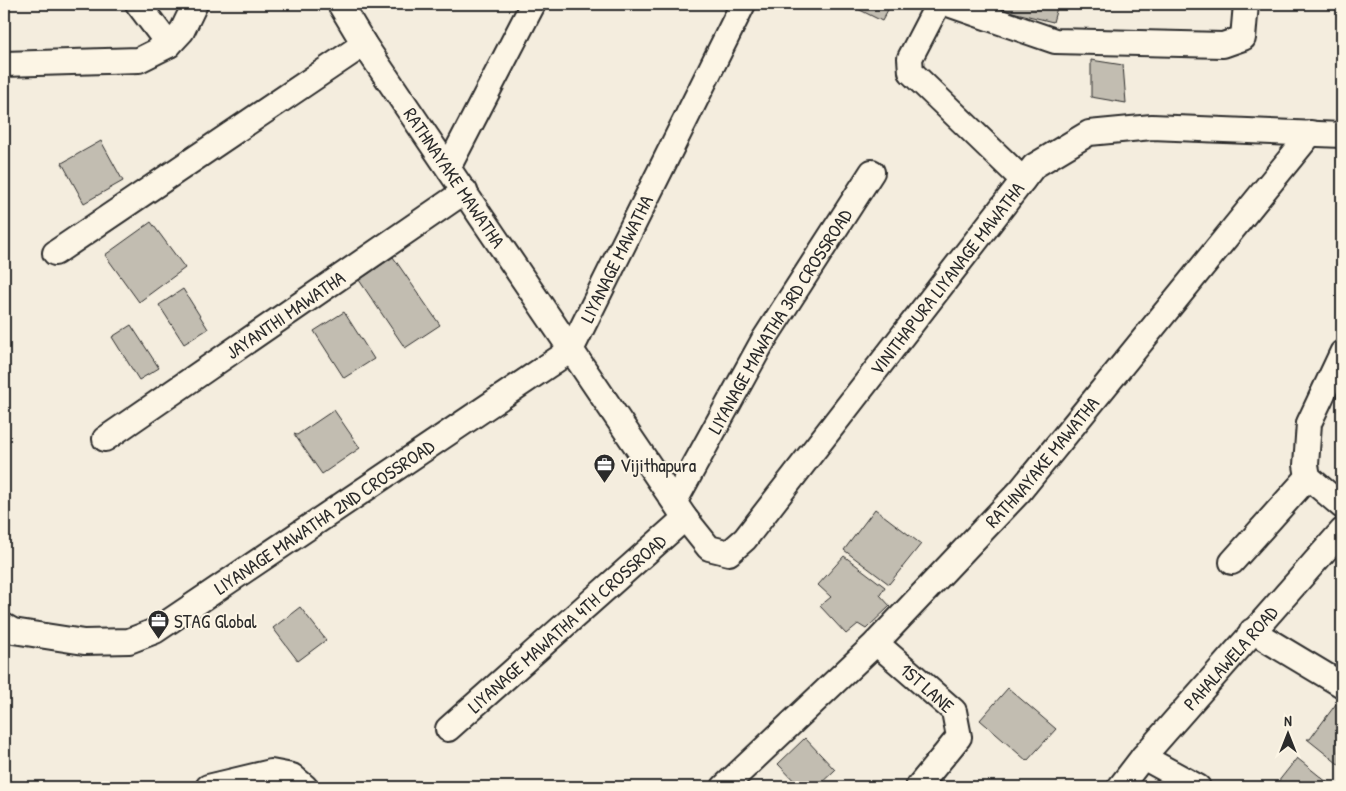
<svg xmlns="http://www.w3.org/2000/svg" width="1346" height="791" font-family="'Patrick Hand',sans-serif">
<rect width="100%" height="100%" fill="#f4edde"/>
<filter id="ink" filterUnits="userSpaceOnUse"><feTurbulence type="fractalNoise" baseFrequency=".02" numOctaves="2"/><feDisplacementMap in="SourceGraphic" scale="10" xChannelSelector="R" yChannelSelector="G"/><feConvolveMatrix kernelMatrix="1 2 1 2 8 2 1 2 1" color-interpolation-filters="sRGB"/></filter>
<g filter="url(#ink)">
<path fill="#c2bdb1" stroke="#2b2b2b" d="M848,4H891L882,21Z
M1002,4H1058L1053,22L1000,9Z
M1091,60L1123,65L1126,103L1091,97Z
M101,141L123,181L84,203L62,163Z
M151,222L185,268L139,302L105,255Z
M393,257L440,325L405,348L359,280Z
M183,289L208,329L184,344L159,305Z
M344,312L374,359L344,378L314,331Z
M131,325L159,368L139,380L112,337Z
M334,410L360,448L322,474L294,434L297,435Z
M875,509L921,544L889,584L844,550Z
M844,556L885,587L880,595L890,606L866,629L858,624L846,634L820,606L831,597L818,585Z
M300,607L326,640L298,661L273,628Z
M1008,688L1056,729L1027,761L980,720Z
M1336,704L1342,708V767L1307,739H1310Z
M805,738L835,770L817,787H800L778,764Z
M1297,758L1333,787H1274Z"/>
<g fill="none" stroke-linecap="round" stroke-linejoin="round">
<defs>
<g id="minor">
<path d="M138,4L169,45"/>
<path id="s1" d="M340,4L364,44L685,518L709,548L729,553L745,539L1034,166L1089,133L1152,127L1342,135"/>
<path d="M938,4L910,58L911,72L1023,180"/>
<path d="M948,4L1055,41L1223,45L1243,38L1246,4"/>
<path d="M4,64L139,60L169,45L182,31L195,4"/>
<path d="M449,166L533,4"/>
<path d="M55,253L364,44"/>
<path id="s2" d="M105,439L465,191"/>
<path d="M1308,477L1306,465L1309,423L1342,353"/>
<path d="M1308,477L1342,506"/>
<path id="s3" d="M675,501L763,341L872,172"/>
<path d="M1232,562L1308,477"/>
<path id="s4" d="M4,626L13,631L84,642L129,641L155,631L571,350L743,4"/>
<path d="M1252,631L1342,685"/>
<path id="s5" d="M876,643L954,711L959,737L918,787"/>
<path id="s6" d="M448,729L685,518"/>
<path d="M1143,757L1198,787"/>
<path d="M208,787L271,772L292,776L305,787"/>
<path id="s7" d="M724,787L876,643L1020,491L1311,133"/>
<path id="s8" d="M1120,787L1143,757L1342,531"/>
</g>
</defs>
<use href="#minor" stroke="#2b2b2b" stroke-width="28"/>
<use href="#minor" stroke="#fcf5e5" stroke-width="24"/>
</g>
</g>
<defs>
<symbol id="office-pin" viewBox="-11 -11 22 30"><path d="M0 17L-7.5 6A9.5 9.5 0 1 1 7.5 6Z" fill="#2b2b2b" stroke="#fcf5e5"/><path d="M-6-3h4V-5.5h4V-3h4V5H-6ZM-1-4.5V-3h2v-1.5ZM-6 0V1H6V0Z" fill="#fff"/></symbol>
</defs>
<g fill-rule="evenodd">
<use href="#office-pin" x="592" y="452" width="25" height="34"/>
<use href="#office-pin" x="146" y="608" width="25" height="34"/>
</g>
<g text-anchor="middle" stroke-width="4" stroke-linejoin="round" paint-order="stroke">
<g font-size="19" fill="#2b2b2b" stroke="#fcf5e5">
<text dy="7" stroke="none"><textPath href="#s1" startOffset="208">RATHNAYAKE MAWATHA</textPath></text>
<text dy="7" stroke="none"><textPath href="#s4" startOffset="759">LIYANAGE MAWATHA</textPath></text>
<text dy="7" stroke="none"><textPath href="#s1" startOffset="1029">VINITHAPURA LIYANAGE MAWATHA</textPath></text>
<text dy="7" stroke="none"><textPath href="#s2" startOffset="219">JAYANTHI MAWATHA</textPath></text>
<text dy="7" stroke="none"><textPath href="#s3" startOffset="208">LIYANAGE MAWATHA 3RD CROSSROAD</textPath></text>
<text dy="7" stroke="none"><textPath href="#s7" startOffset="455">RATHNAYAKE MAWATHA</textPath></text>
<text dy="7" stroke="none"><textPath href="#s4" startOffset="359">LIYANAGE MAWATHA 2ND CROSSROAD</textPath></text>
<text dy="7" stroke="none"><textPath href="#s6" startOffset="159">LIYANAGE MAWATHA 4TH CROSSROAD</textPath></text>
<text dy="7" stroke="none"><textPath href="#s8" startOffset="170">PAHALAWELA ROAD</textPath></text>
<text dy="7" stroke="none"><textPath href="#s5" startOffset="68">1ST LANE</textPath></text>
</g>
<g font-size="19" fill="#2b2b2b" stroke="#fcf5e5" text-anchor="start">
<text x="620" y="472">Vijithapura</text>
<text x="174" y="628">STAG Global</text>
</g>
</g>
<rect width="1346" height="791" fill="none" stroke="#fcf5e5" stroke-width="20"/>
<rect x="10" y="10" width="1326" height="771" fill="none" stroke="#2b2b2b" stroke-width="2" filter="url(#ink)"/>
<g transform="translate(1288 734)" stroke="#fcf5e5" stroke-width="4" paint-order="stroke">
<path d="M0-4L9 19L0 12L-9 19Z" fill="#2b2b2b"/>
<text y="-8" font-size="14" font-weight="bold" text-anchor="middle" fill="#2b2b2b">N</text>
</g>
</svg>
